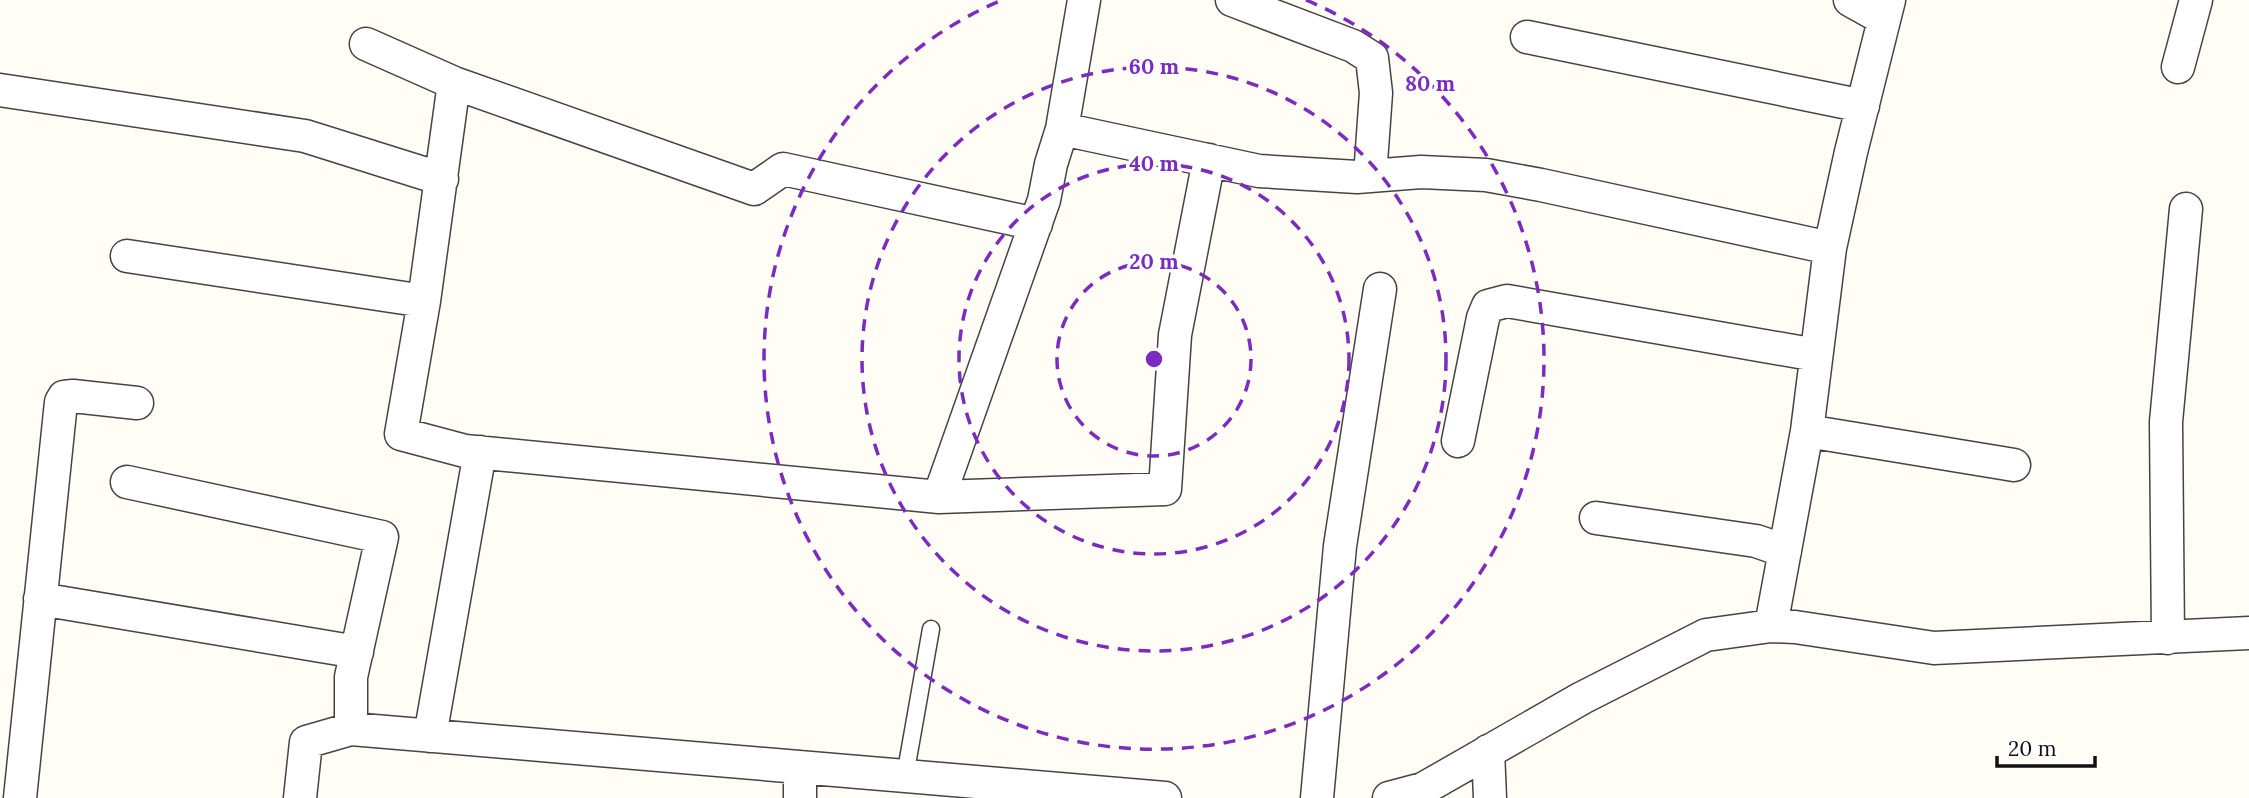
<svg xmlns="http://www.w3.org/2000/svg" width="2249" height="798" font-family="Lora,serif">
<rect width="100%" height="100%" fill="#fffdf5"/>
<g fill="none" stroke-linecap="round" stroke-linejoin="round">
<defs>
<path id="service" d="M905,776L931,629"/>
<path id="minor" d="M1232,0L1353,46L1372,58L1376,93L1370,176
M1850,0L1884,19
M1527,37L1863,106
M366,44L454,83L754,189L783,169L1036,224
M2178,67L2196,0
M454,83L424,301L401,434L465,451L939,497L1165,489L1175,335L1209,160
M0,90L305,136L442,179
M1062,129L1259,171L1357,177L1421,172L1486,175L1541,185L1830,248
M127,256L424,301
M1807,431L2014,465
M1458,441L1483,318L1488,306L1507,301L1816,355
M127,482L382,537L351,677V729
M939,497L1044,200L1051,164L1062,129L1084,0
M1596,518L1756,541L1785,551
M40,599L357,652
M1771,626L1807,431L1830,248L1851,152L1889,0
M2168,638L2166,422L2186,209
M430,736L480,452
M1488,751L1490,798
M20,798L61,402L64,397L73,396L137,403
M300,798L306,742L351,729L1165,798
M800,798V767
M1317,798L1340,546L1380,289
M1389,798L1423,789L1582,698L1706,635L1771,626L1795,627L1934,648L2249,633"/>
</defs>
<use href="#service" stroke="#444" stroke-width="19"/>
<use href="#minor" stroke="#444" stroke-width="35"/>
<use href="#service" stroke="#fff" stroke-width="16"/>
<use href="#minor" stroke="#fff" stroke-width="32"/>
</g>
<g fill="none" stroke="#7b2cbf" stroke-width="3.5" stroke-dasharray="12 9">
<circle cx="1154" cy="359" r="97"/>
<circle cx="1154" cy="359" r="195"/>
<circle cx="1154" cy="359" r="292"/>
<path d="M1306 0A390 390 0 1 1 1002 0"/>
</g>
<circle cx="1154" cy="359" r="10" fill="#7b2cbf" stroke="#fff" stroke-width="3.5"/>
<g font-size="21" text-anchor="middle" font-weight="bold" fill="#7b2cbf" stroke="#fff" stroke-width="7" stroke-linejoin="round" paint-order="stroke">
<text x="1154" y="74">60 m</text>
<text x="1430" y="91">80 m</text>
<text x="1154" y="171">40 m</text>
<text x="1154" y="269">20 m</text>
</g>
<path d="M1997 756v10h98v-10" fill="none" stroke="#111111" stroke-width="3.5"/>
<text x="2008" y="756" font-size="21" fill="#111111" stroke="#ffffff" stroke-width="5" paint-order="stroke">20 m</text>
</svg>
